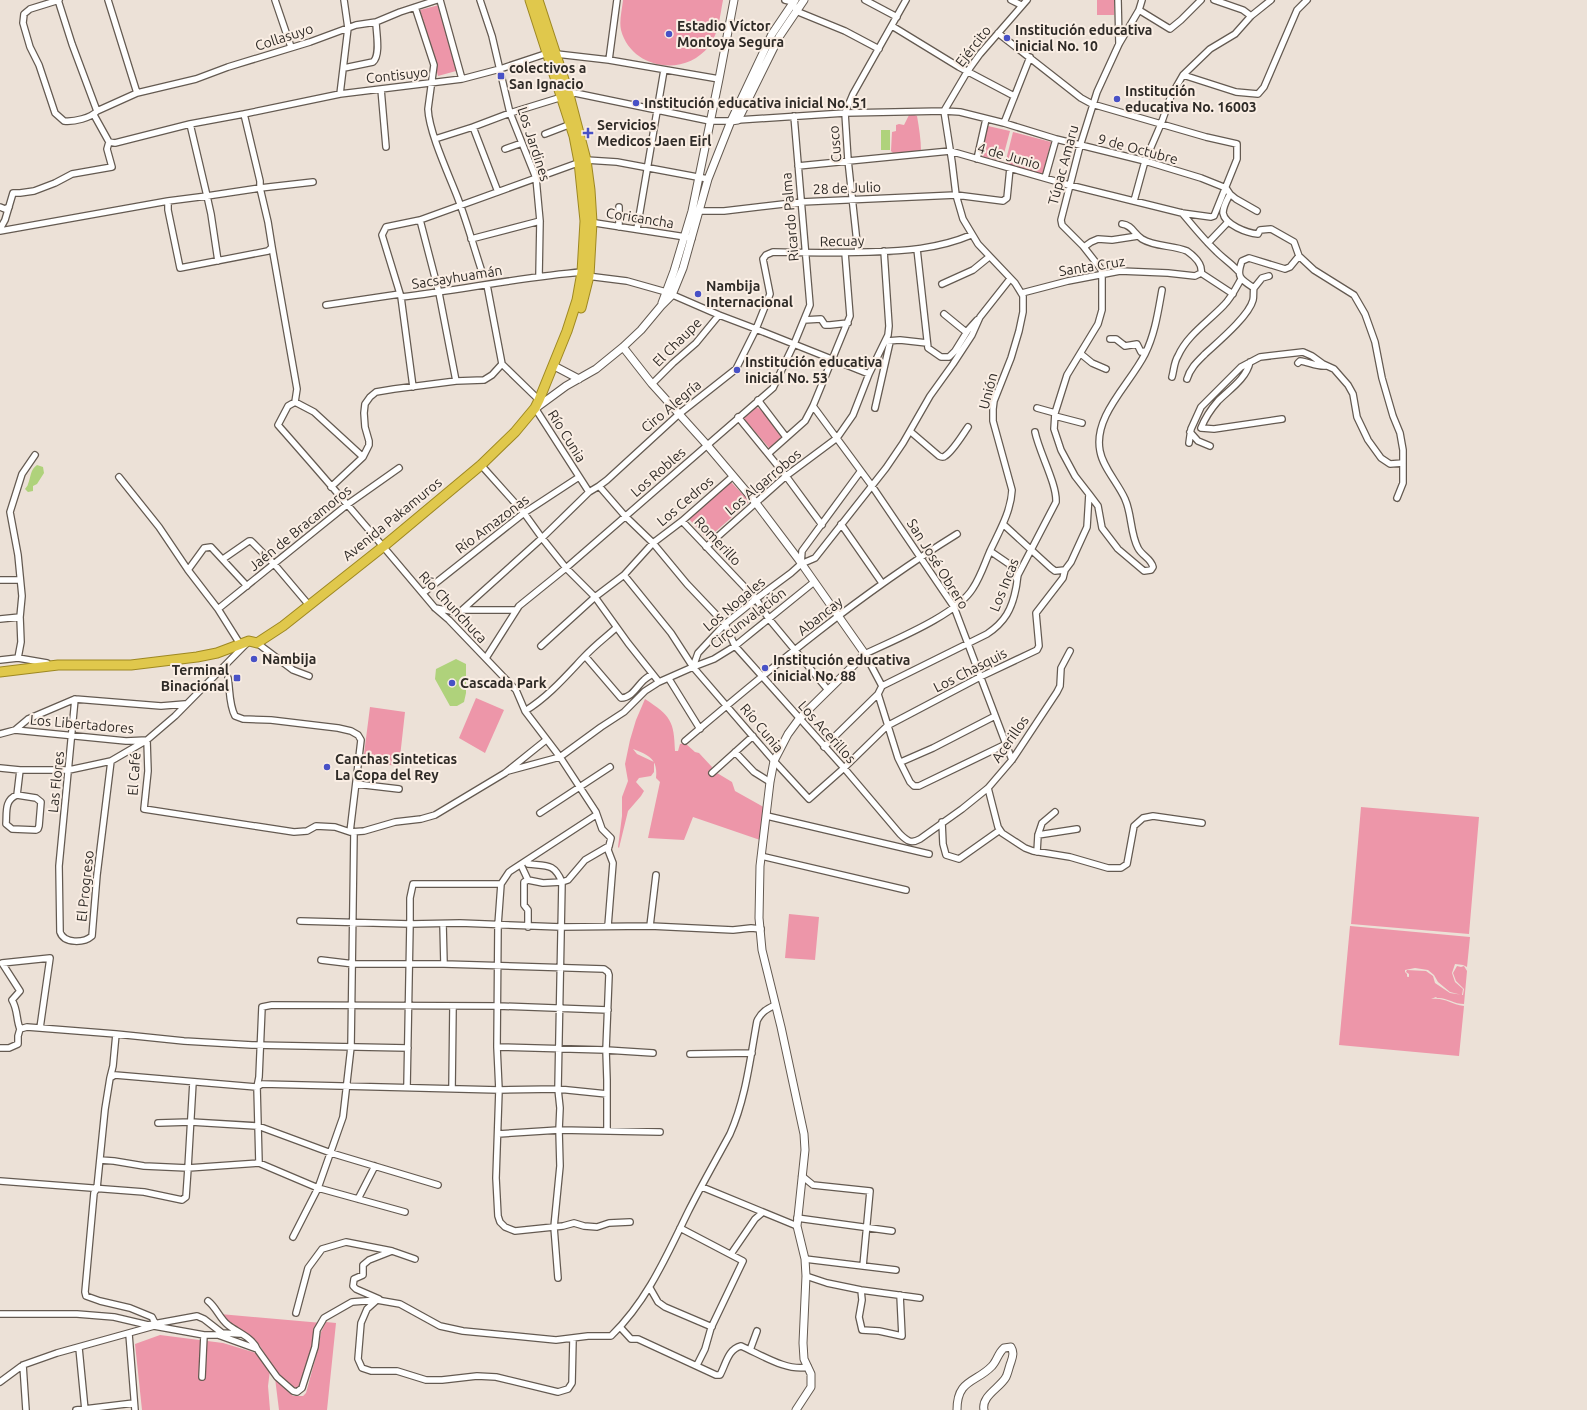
<svg xmlns="http://www.w3.org/2000/svg" width="1587" height="1410" font-family="Ubuntu,sans-serif">
<rect width="100%" height="100%" fill="#ece1d7"/>
<path fill="#ed96a9" d="M623,0H723C720,15 719,33 709,46C685,78 631,69 621,30C619,21 622,10 623,0Z
M1097,0H1114V15H1097Z
M439,5L456,71L438,76L420,10Z
M912,114L917,116C919,128 921,139 921,152L893,153L891,151L892,132L896,131V125L899,124L904,125L909,115Z
M988,126L1010,131L1002,161L980,156Z
M1013,132L1051,142L1043,174L1005,164Z
M755,406L761,410L781,432L783,436L770,449L743,418Z
M729,482L732,483L749,501L748,503L707,539L706,538L689,519Z
M476,698L504,710L485,753L459,738Z
M645,699C671,716 674,721 675,751H678L680,744L685,743L695,752L699,753L712,767L711,773H717L732,782L735,791L767,809L763,841L693,817L684,840L648,838L660,782L656,778C658,759 649,755 633,749L637,754L654,762V772L651,776L639,778L636,782L644,791L641,796L628,811L619,848L618,847L622,816V797L628,781L625,764L630,740L636,720Z
M370,707L405,712L399,766L363,762Z
M1361,807L1479,817L1469,934L1351,924Z
M789,914L819,917L815,960L785,958Z
M1350,926L1470,937L1467,967L1463,965L1455,964L1452,973L1455,982L1463,989L1462,995L1450,992L1438,982L1434,975L1428,970L1415,968L1405,970V972L1407,974V977L1404,976L1409,977V974L1406,972L1407,970L1426,971L1433,976L1435,983L1450,993L1463,995L1464,989L1456,981L1453,973L1457,966L1461,967L1464,966L1467,971L1464,1004C1454,1004 1446,997 1437,998L1436,997L1431,999C1445,997 1450,1004 1464,1006L1459,1056L1339,1045Z
M220,1314L322,1323L318,1329L303,1389L297,1392L280,1378L258,1343L252,1337L239,1331L234,1325L229,1323Z
M326,1322L336,1323L327,1410H279L275,1378L293,1396H303L306,1393L318,1349L321,1332Z
M160,1335L223,1343L259,1354L270,1370L268,1386L270,1410H142L135,1344Z"/>
<path fill="#afd27b" d="M881,130H890V150H881Z
M37,465L43,467L44,473L37,484L33,486V491L28,492L25,489C26,487 28,486 28,484C31,477 30,470 37,465Z
M456,659L466,664V693L464,702L457,706H450L435,679L436,669Z"/>
<g fill="none" stroke-linecap="round" stroke-linejoin="round">
<defs>
<path id="minor" d="M58,0L72,44L97,111
M59,0L30,9L24,14L23,23L30,47L39,65L55,113L64,121C74,122 91,118 97,111L137,93L196,79L228,67L310,42L356,25L376,22L400,12L437,0
M108,0L137,93
M275,0L291,47
M440,0L462,79
M480,0L492,36L510,113L536,178L540,221L539,276
M785,0L793,2L796,11L845,31L879,49
M865,0L897,17
M1011,0L1021,5
M1118,0L1119,44
M1214,0L1243,10L1251,16
M415,7L434,65L428,109C429,132 448,173 457,196C467,222 474,248 483,275
M1139,10L1170,29L1181,20L1201,0
M892,26L959,67L1014,96
M609,60L617,0
M344,68L373,62C381,55 376,32 376,22
M1183,75L1236,92L1258,94L1264,87L1297,10L1307,0
M381,89L386,147
M340,94L348,28L344,0
M944,111L952,162L956,195L963,219L978,244L1015,283L1023,296V312L1019,331L1011,358L994,401L993,409V421L1012,490C1011,511 1000,530 991,549C985,562 981,576 973,588C957,615 894,640 865,654L882,686L878,694L898,758L910,782L914,786H919L1006,744
M944,111L967,72L980,54L1027,0
M94,115L109,142L115,143L190,124L244,114L340,94L462,79L500,69L548,53L609,60L719,79
M738,120L845,113L944,111L960,112L1004,123L1056,139L1145,161L1201,178L1226,188L1230,194L1236,199L1257,211
M1004,123L1030,57
M190,124L207,196L168,201V210L180,268L268,251L272,247L268,222L260,188L313,182
M473,127L498,192
M545,134L571,124
M435,139L473,127L510,113L575,93L710,121H731
M505,149L522,143
M977,159L986,119
M798,166L950,151L1069,185L1182,213L1211,217L1214,216L1237,159V144L1206,137L1092,104L1081,98L998,33
M1045,178L1056,139
M1230,194C1227,200 1223,206 1223,213C1225,225 1247,233 1258,234L1260,230L1271,229L1294,242L1299,256L1314,270L1354,295L1365,314L1375,342L1382,378L1393,416L1400,433L1403,450V483L1397,498
M1134,201L1145,161L1161,124L1171,96L1183,75L1210,49L1235,34L1251,16L1271,0
M0,207L5,209L9,207
M696,211H724L801,202L956,195L1003,201L1007,198L1010,168
M1182,213C1193,226 1204,240 1217,252C1224,259 1232,264 1238,271
M420,220L439,293L456,381
M589,222L692,238
M619,227V207
M0,229L5,220L13,193H20L34,191L55,183L72,174L112,167L107,149L109,142
M637,229L664,70
M0,231L168,201
M471,239L540,221
M1208,243L1228,222
M272,247L297,389L295,402
M1084,247L1091,242L1098,239L1112,240L1138,236
M917,249L928,348L941,357H949L955,351L968,330L977,320
M858,252L848,160L845,113L853,94L906,0
M218,261L211,214L207,196L260,188V181L244,114
M1201,273L1233,294
M587,276L627,281L666,292L719,315L756,329L869,374
M942,284L973,270L989,257
M1254,288L1262,278L1269,276
M1022,293L1068,281L1120,271L1168,273L1195,276L1201,273C1203,264 1194,256 1187,251C1173,245 1155,247 1142,239C1134,234 1132,225 1122,224
M401,297L382,235L386,227L420,220L586,160L617,162L708,179
M326,305L400,294
M944,314L966,332
M804,320L821,319L825,325H830L848,323
M1110,339H1116L1125,346L1137,344L1141,352L1146,351
M887,341L900,340L927,343
M1081,354L1092,363L1106,369
M1250,362C1246,379 1230,389 1218,401C1211,409 1205,418 1201,428L1214,429L1282,419
M1298,363L1300,361C1309,362 1316,367 1326,366
M502,364L539,400
M1172,377C1174,370 1174,362 1178,356C1187,335 1209,321 1224,305C1231,298 1236,288 1241,279
M1187,379C1190,368 1198,361 1205,354C1218,342 1249,316 1253,300C1254,296 1253,291 1254,288C1240,279 1236,277 1242,261L1249,258L1285,269L1290,267L1299,256
M652,384L673,363L696,343L719,315
M413,387L401,297C461,290 521,277 582,272
M758,400L786,437
M813,406L872,486L954,607L1012,760
M535,408L589,492
M875,408L890,342
M1037,408L1055,413
M1055,416L1082,423
M738,417L786,476L822,525
M911,432L939,456C941,457 943,458 945,456C953,451 963,434 968,427
M1190,432L1198,441L1210,446
M1189,443L1191,429L1201,407L1241,367L1260,357L1303,352L1312,356L1323,364L1334,369L1348,385L1353,394L1357,417L1368,440L1381,458L1390,464L1403,463
M769,453L805,421L813,406L850,316L845,253
M363,457L314,412L295,402L288,406L278,425C331,485 383,546 435,608L449,620L516,690L525,711L560,757L596,812L602,829L611,838L608,850L613,863L608,926
M481,465L524,513L542,538L566,568L595,597L628,643L659,682
M119,477L159,527L188,570L218,609L240,644
M599,486L625,516L653,543L687,584L725,624L735,646L844,768L900,834C907,841 911,844 920,839L962,809L988,788L1012,760L1057,692L1060,686L1061,668L1070,651
M331,487L363,457L369,445V441L365,427L364,413L365,404L370,397L376,392L394,389L456,381L484,380L492,375L502,364L487,285
M1089,494L1098,506L1102,528L1118,549L1144,571L1151,570L1153,567C1151,558 1142,556 1138,548C1130,533 1132,514 1125,499C1118,483 1103,468 1100,451C1093,416 1130,384 1145,354C1155,334 1158,312 1162,290
M682,521L756,599L769,619L828,690
M841,524L882,583
M1003,524L1051,568L1055,571L1065,570
M706,547L786,476L837,438L853,415L869,374L888,335L889,326L884,251
M990,551L1009,564L1017,580
M223,559L249,541H251L275,565L308,604
M801,564L802,551L860,472
M188,570L204,548L211,547L247,586
M624,575L671,633L693,667L774,761L809,799L844,768L887,726L980,677L1037,650L1039,646L1036,613L1063,578L1065,570L1071,562L1087,527L1089,494L1075,476L1061,450L1054,429L1055,413L1067,375L1098,324L1102,310V274L1101,269L1083,246L1062,225L1061,220L1080,146L1097,92L1119,44L1139,10L1142,0
M0,580H20
M423,593L524,513L579,477
M435,608L457,612L461,611L542,538L589,492L599,486L607,480L679,414L736,369L756,329L770,294L763,259L766,255L773,252C805,253 837,253 869,252C904,251 938,249 971,235
M218,609L348,504L399,468
M463,610H516
M0,619L20,617
M257,643L293,670L309,676
M541,646L595,597L624,575L653,543L682,521L732,477
M585,656L621,698C632,698 637,686 644,680C647,677 650,676 652,674
M18,658L21,642L20,617L22,596L18,555L10,512L22,474L35,455
M486,658L519,606L566,568L773,388L794,344L810,305L794,116
M0,660L18,658L47,663
M693,667L714,659L735,646L814,582
M228,678C230,690 229,705 235,716L243,719L271,720L338,728L351,731L358,735L361,740L350,832
M669,679L700,729
M882,686L987,634C1005,622 1012,609 1016,588C1017,584 1017,579 1018,575L1056,502C1057,484 1039,452 1035,432
M75,699L59,866L60,932C64,944 84,943 92,936L97,875L111,761
M525,711C548,697 566,676 584,657C594,646 606,637 616,628
M15,730L126,741L147,740L148,771L144,809L294,832L307,831L316,826L335,827L350,832L364,831L395,822L421,819L435,815L505,773L546,740
M0,734L15,730L28,719L75,699L161,706L185,704
M685,741C772,667 860,594 957,534
M824,747L878,694
M735,752L754,772L770,782
M901,762L933,748L995,716
M0,768L20,770H69L111,761L147,740L175,716L246,644
M508,771L560,757L601,727L624,712L645,691L659,682L693,667L698,653L725,624L756,599L791,573L801,564L815,558L886,468L903,443L930,396L953,364L972,335L980,317L1010,279
M712,773L753,736
M356,784L399,789
M988,788L998,827L1002,833L1025,848L1033,851L1070,857L1108,868H1121L1127,864L1134,826L1143,818L1153,816L1202,823
M17,795L36,798L41,802L39,826L38,829L36,830L12,829L6,824C7,813 4,800 17,795Z
M17,795L20,770
M540,813L610,767
M596,815L509,872L501,884L498,925L497,1047L499,1090L496,1178L498,1216L500,1222L505,1227L515,1231L563,1226L574,1223L584,1226L597,1227L609,1223L630,1222
M767,816L929,854
M942,822L943,844L946,855L959,859L1000,830
M1038,835L1077,829
M1037,852L1038,835L1042,823L1055,812
M761,856L906,890
M528,860V864C547,866 554,863 562,882L568,880L585,860L609,846
M521,865L528,880L543,883L562,882L558,1089L560,1108L559,1130L560,1166L554,1227L558,1278
M528,880L524,882V905L528,910V927
M300,921L410,924L460,923L561,927L650,926L733,930L751,928L761,929
M443,924L444,964
M650,926L656,875
M321,960L354,964H444L604,969L608,972L609,975L606,1050L607,1080V1131
M20,1029C16,1019 18,1010 12,1000L20,991L2,963L50,958L40,1028
M497,1047L606,1050L653,1053
M0,1048H9L18,1044V1036L20,1029L27,1027L116,1034
M690,1054L752,1053
M110,1078L113,1066L116,1034L184,1041L252,1045L408,1048
M407,1087L410,924V898L413,884H501
M452,1089L453,1007
M158,1123L191,1122L258,1126L331,1153L438,1185
M498,1134L559,1130L660,1132
M100,1160L114,1161L144,1166L188,1168L193,1082
M259,1163L318,1188L405,1212
M802,1176L813,1185L870,1191L863,1266
M0,1181L144,1192L182,1200L186,1197L188,1168L259,1163L257,1087L262,1084L499,1090L558,1089L607,1094
M702,1187L797,1226
M358,1199L375,1166
M797,1218L892,1231
M680,1228L743,1261L711,1328L705,1349L697,1365
M293,1237L318,1188L343,1117L351,1047L354,832
M731,1254L755,1219L762,1213
M805,1259L896,1270
M806,1276L827,1283L861,1290L920,1298
M650,1288L658,1302L665,1307L712,1327
M861,1290L862,1300L859,1317L862,1330L879,1331L902,1336L900,1295
M379,1299L356,1289L353,1286L354,1279L363,1275V1265L369,1260L392,1251L415,1259
M377,1300L367,1309L361,1323L358,1359L362,1368L371,1371H397L426,1380H442L477,1376L496,1377L558,1392L568,1389L572,1383L573,1339
M208,1301C216,1307 220,1319 228,1325C237,1332 253,1338 257,1349
M296,1313L308,1268L322,1249L346,1242L392,1251
M0,1314H77L114,1317L148,1325L197,1316L204,1319L222,1333L240,1334
M154,1326L204,1335H218L257,1349L277,1377L293,1391L297,1392L302,1388L315,1347L317,1330L324,1318L352,1302L377,1300L400,1304L440,1326L463,1331L556,1340L588,1336H611C647,1301 666,1257 688,1212C701,1186 716,1160 730,1134C746,1098 750,1059 757,1021C761,1012 767,1009 775,1005
M620,1327L631,1339H638L716,1375H720C726,1364 728,1349 741,1346C760,1354 787,1372 808,1367
M129,1334L135,1410
M79,1348L85,1410
M750,1350L757,1331
M23,1365L26,1410
M202,1377L204,1335
M0,1382L23,1365L57,1353L154,1326L155,1323L152,1317L130,1308L100,1301L86,1296L85,1292L94,1193L97,1188L105,1109L110,1078L115,1075L257,1087L259,1077L262,1007L272,1005L498,1006L608,1010
M76,1410L134,1403"/>
<path id="tertiary" d="M731,121L738,120L779,37L804,0
M662,303L674,271L692,211L719,79L734,0
M623,347L652,384L707,445L756,503L799,560L865,654L799,719L788,734L774,761L770,782L760,866L759,918L762,950L781,1027L804,1134L805,1150L797,1226L805,1259L806,1276L803,1343L804,1359L811,1374V1387L796,1410
M558,368L579,379
M536,408L566,386L596,369L623,347L641,330L661,306L672,295L683,268L708,179L731,121L772,34L795,0
M957,1410C957,1379 976,1383 992,1366C997,1361 998,1353 1004,1348L1011,1347C1014,1352 1013,1356 1011,1362C1009,1367 1008,1373 1006,1377C1000,1388 981,1396 984,1410"/>
<path id="trunk" d="M538,0L569,95L586,160L590,190L592,222L589,276L581,308
M0,672L58,665H131L197,657L217,653L249,641L257,643L283,626L384,546L481,465L515,432L535,408L539,400L567,331L577,300L582,272L585,221L579,162L574,136L530,0"/>
</defs>
<use href="#minor" stroke="#645a51" stroke-width="8"/>
<use href="#tertiary" stroke="#645a51" stroke-width="9"/>
<use href="#trunk" stroke="#9e8822" stroke-width="11"/>
<use href="#minor" stroke="#fff" stroke-width="5.5"/>
<use href="#tertiary" stroke="#fff" stroke-width="7"/>
<use href="#trunk" stroke="#e0c84c" stroke-width="9"/>
</g>
<g fill="#4851c6" stroke="#faeee4" stroke-width="1.5">
<circle cx="669" cy="34" r="4"/>
<circle cx="1007" cy="38" r="4"/>
<rect x="497" y="72" width="8" height="8" rx="2"/>
<circle cx="1117" cy="99" r="4"/>
<circle cx="636" cy="103" r="4"/>
<path d="M586 127h4v4h4v4h-4v4h-4v-4h-4v-4h4z"/>
<circle cx="698" cy="294" r="4"/>
<circle cx="737" cy="370" r="4"/>
<circle cx="254" cy="659" r="4"/>
<circle cx="765" cy="668" r="4"/>
<rect x="233" y="674" width="8" height="8" rx="2"/>
<circle cx="452" cy="683" r="4"/>
<circle cx="327" cy="767" r="4"/>
</g>
<g text-anchor="middle" stroke-width="4" stroke-linejoin="round" paint-order="stroke">
<g font-size="14" font-weight="bold" fill="#2f2b27" stroke="#faeee4" text-anchor="start">
<text x="677" y="31">Estadio Víctor<tspan x="677" dy="16">Montoya Segura</tspan></text>
<text x="1015" y="35">Institución educativa<tspan x="1015" dy="16">inicial No. 10</tspan></text>
<text x="509" y="73">colectivos a<tspan x="509" dy="16">San Ignacio</tspan></text>
<text x="1125" y="96">Institución<tspan x="1125" dy="16">educativa No. 16003</tspan></text>
<text x="644" y="108">Institución educativa inicial No. 51</text>
<text x="597" y="130">Servicios<tspan x="597" dy="16">Medicos Jaen Eirl</tspan></text>
<text x="706" y="291">Nambija<tspan x="706" dy="16">Internacional</tspan></text>
<text x="745" y="367">Institución educativa<tspan x="745" dy="16">inicial No. 53</tspan></text>
<text x="262" y="664">Nambija</text>
<text x="773" y="665">Institución educativa<tspan x="773" dy="16">inicial No. 88</tspan></text>
<text x="229" y="675" text-anchor="end">Terminal<tspan x="229" dy="16">Binacional</tspan></text>
<text x="460" y="688">Cascada Park</text>
<text x="335" y="764">Canchas Sinteticas<tspan x="335" dy="16">La Copa del Rey</tspan></text>
</g>
<g font-size="14" fill="#2f2b27" stroke="#faeee4">
<text transform="translate(284 37) rotate(-18)" y="5">Collasuyo</text>
<text transform="translate(973 46) rotate(-52)" y="5">Ejército</text>
<text transform="translate(397 75) rotate(-6)" y="5">Contisuyo</text>
<text transform="translate(534 144) rotate(72)" y="5">Los Jardines</text>
<text transform="translate(835 144) rotate(-95)" y="5">Cusco</text>
<text transform="translate(1138 149) rotate(15)" y="5">9 de Octubre</text>
<text transform="translate(1009 156) rotate(16)" y="5">4 de Junio</text>
<text transform="translate(1063 165) rotate(-75)" y="5">Túpac Amaru</text>
<text transform="translate(847 188) rotate(-2)" y="5">28 de Julio</text>
<text transform="translate(790 217) rotate(-95)" y="5">Ricardo Palma</text>
<text transform="translate(640 218) rotate(9)" y="5">Coricancha</text>
<text transform="translate(842 241) rotate(-1)" y="5">Recuay</text>
<text transform="translate(1092 266) rotate(-9)" y="5">Santa Cruz</text>
<text transform="translate(457 277) rotate(-9)" y="5">Sacsayhuamán</text>
<text transform="translate(677 342) rotate(-45)" y="5">El Chaupe</text>
<text transform="translate(988 391) rotate(-75)" y="5">Unión</text>
<text transform="translate(671 406) rotate(-40)" y="5">Ciro Alegría</text>
<text transform="translate(567 436) rotate(58)" y="5">Río Cunia</text>
<text transform="translate(658 472) rotate(-41)" y="5">Los Robles</text>
<text transform="translate(763 482) rotate(-40)" y="5">Los Algarrobos</text>
<text transform="translate(685 501) rotate(-40)" y="5">Los Cedros</text>
<text transform="translate(392 519) rotate(-39)" y="5">Avenida Pakamuros</text>
<text transform="translate(492 524) rotate(-37)" y="5">Río Amazonas</text>
<text transform="translate(300 528) rotate(-39)" y="5">Jaén de Bracamoros</text>
<text transform="translate(718 541) rotate(47)" y="5">Romerillo</text>
<text transform="translate(938 564) rotate(58)" y="5">San José Obrero</text>
<text transform="translate(1004 585) rotate(-68)" y="5">Los Incas</text>
<text transform="translate(734 604) rotate(-40)" y="5">Los Nogales</text>
<text transform="translate(453 607) rotate(47)" y="5">Río Chunchuca</text>
<text transform="translate(820 616) rotate(-38)" y="5">Abancay</text>
<text transform="translate(748 618) rotate(-37)" y="5">Circunvalación</text>
<text transform="translate(970 670) rotate(-27)" y="5">Los Chasquis</text>
<text transform="translate(82 724) rotate(5)" y="5">Los Libertadores</text>
<text transform="translate(762 728) rotate(50)" y="5">Río Cunia</text>
<text transform="translate(827 732) rotate(48)" y="5">Los Acerillos</text>
<text transform="translate(1010 739) rotate(-55)" y="5">Acerillos</text>
<text transform="translate(134 774) rotate(-86)" y="5">El Café</text>
<text transform="translate(56 782) rotate(-84)" y="5">Las Flores</text>
<text transform="translate(85 886) rotate(-84)" y="5">El Progreso</text>
</g>
</g>
</svg>
